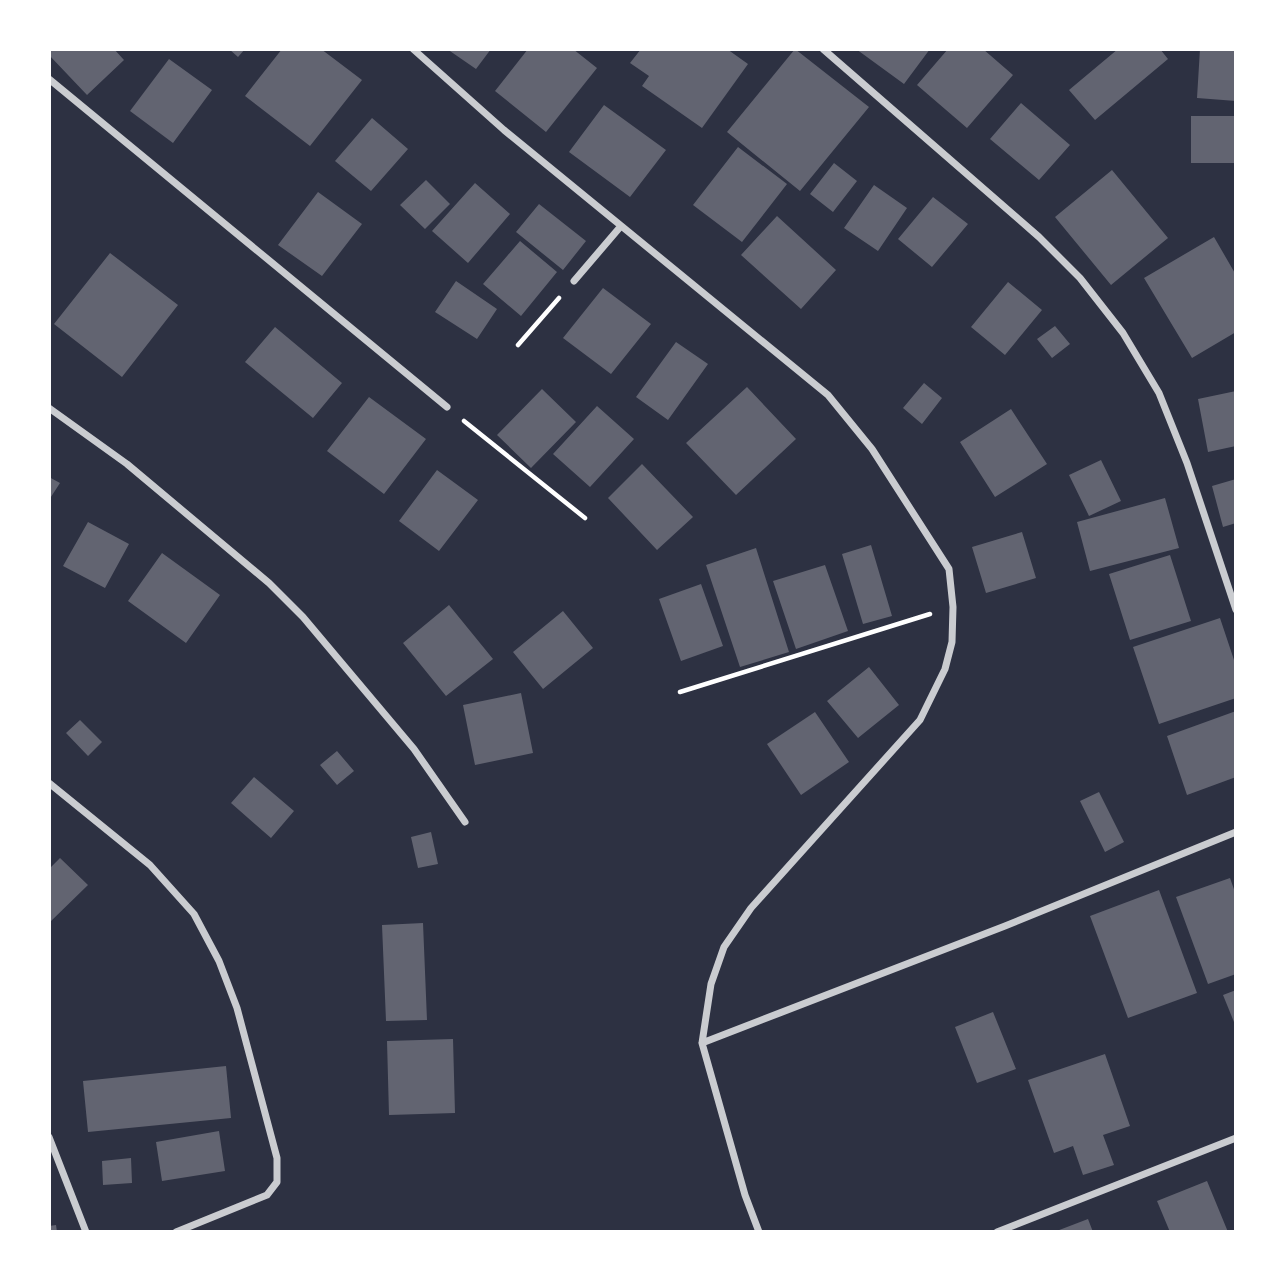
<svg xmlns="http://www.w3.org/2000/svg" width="1285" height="1281" font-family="'DM Sans',sans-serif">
<rect width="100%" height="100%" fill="#2d3142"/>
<path fill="#626471" d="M51,49H114L124,60L87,95L49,55Z
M229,49H245L238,57Z
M282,49H321L362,80L310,146L245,96Z
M447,49H491L476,69Z
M528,49H573L597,68L546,132L495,91Z
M641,49H727L748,64L702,128L642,86L649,76L630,63Z
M795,49L869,107L800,191L727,132Z
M856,49H930L904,84Z
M948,49H983L1013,75L967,128L917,85Z
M1118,49H1160L1168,59L1095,120L1069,90Z
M1200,49H1236V101L1197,98Z
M169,59L212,90L173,143L130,111Z
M1021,103L1070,145L1039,180L990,139Z
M604,105L666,150L630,197L569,152Z
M1191,116H1236V163H1191Z
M372,118L408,149L371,191L335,161Z
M738,147L787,184L742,242L693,205Z
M834,163L857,181L833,212L810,194Z
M1112,170L1168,238L1111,285L1055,217Z
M426,180L450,204L425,229L400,205Z
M475,183L510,214L468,263L432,231Z
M874,185L907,208L878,251L844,228Z
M318,192L362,224L322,276L278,245Z
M933,197L968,224L932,267L898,239Z
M539,204L586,241L563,270L516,232Z
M777,216L836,270L801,309L741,255Z
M1214,237L1236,275V332L1192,358L1144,278Z
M520,241L557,272L521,316L483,284Z
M110,253L178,305L122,377L54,324Z
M456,281L497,309L477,339L435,312Z
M1008,282L1042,310L1005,355L971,327Z
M603,288L651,324L611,374L563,338Z
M1055,326L1070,344L1052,358L1037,339Z
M275,327L342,383L313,418L245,362Z
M676,342L708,364L668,420L636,397Z
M924,383L942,398L922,424L903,408Z
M747,387L796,439L736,495L686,443Z
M542,389L576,422L531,468L497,435Z
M1236,391V446L1208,452L1198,399Z
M369,397L426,439L384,494L327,451Z
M597,406L634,439L590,487L553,454Z
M1011,409L1047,464L995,497L960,442Z
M1101,460L1121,501L1089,516L1069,475Z
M642,464L693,517L657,550L608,498Z
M437,470L478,500L439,551L399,521Z
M49,477L60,483L49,500Z
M1236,479V523L1223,527L1212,486Z
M1165,498L1179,548L1090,571L1077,522Z
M88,522L129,544L105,588L63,566Z
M1022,532L1036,578L986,593L972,547Z
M871,545L892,616L863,624L842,554Z
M756,548L789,652L740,667L706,565Z
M162,553L220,595L186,643L128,601Z
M1170,555L1191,621L1130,640L1109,574Z
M825,565L848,631L796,649L773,581Z
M701,584L723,646L681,661L659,599Z
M449,605L493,659L446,696L403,643Z
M563,611L593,648L543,689L513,652Z
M1220,618L1236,666V698L1159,724L1133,647Z
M869,667L899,705L858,738L827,701Z
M521,693L533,753L475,765L463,705Z
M1236,711V777L1187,795L1167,736Z
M815,712L849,762L801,795L767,744Z
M80,720L102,742L88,756L66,733Z
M337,751L354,771L337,785L320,765Z
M254,777L294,811L271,838L231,803Z
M1099,792L1124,842L1105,852L1080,801Z
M431,832L438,864L418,868L411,837Z
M60,858L88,885L49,923V869Z
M1230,878L1236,895V974L1208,984L1176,897Z
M1159,890L1197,993L1128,1018L1090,916Z
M423,923L427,1020L386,1021L382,925Z
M1236,990V1027L1223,995Z
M993,1012L1016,1069L977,1083L955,1027Z
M453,1039L455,1113L389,1115L387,1041Z
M1105,1054L1130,1126L1103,1135L1114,1165L1083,1175L1073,1146L1054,1153L1028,1080Z
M226,1066L231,1118L88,1132L83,1081Z
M219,1131L225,1171L162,1181L156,1142Z
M131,1158L132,1183L103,1185L102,1161Z
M1207,1181L1228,1232H1170L1157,1201Z
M1088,1219L1093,1232H1054Z
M56,1225L57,1232H49V1226Z"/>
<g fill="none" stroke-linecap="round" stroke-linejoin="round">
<path stroke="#fff" stroke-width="4.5" d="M518,345L559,298
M464,421L585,518
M680,692L930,614"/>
<path stroke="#caccd0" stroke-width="7" d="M413,49L504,130L828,395L872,449L949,569L953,607L952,642L945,669L920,720L751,908L724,947L711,984L702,1043L745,1195L759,1232
M823,49L1039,237L1080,278L1123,333L1159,393L1187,463L1236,610
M49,79L447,407
M574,281L621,226
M49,408L127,464L269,583L303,617L414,749L465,822
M49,783L150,865L194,914L219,961L237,1008L277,1158V1182L267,1195L176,1232
M702,1043L1005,926L1236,832
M49,1137L86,1232
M997,1232L1236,1138"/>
</g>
<rect width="1285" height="1281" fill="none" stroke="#ffffff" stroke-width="102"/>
</svg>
